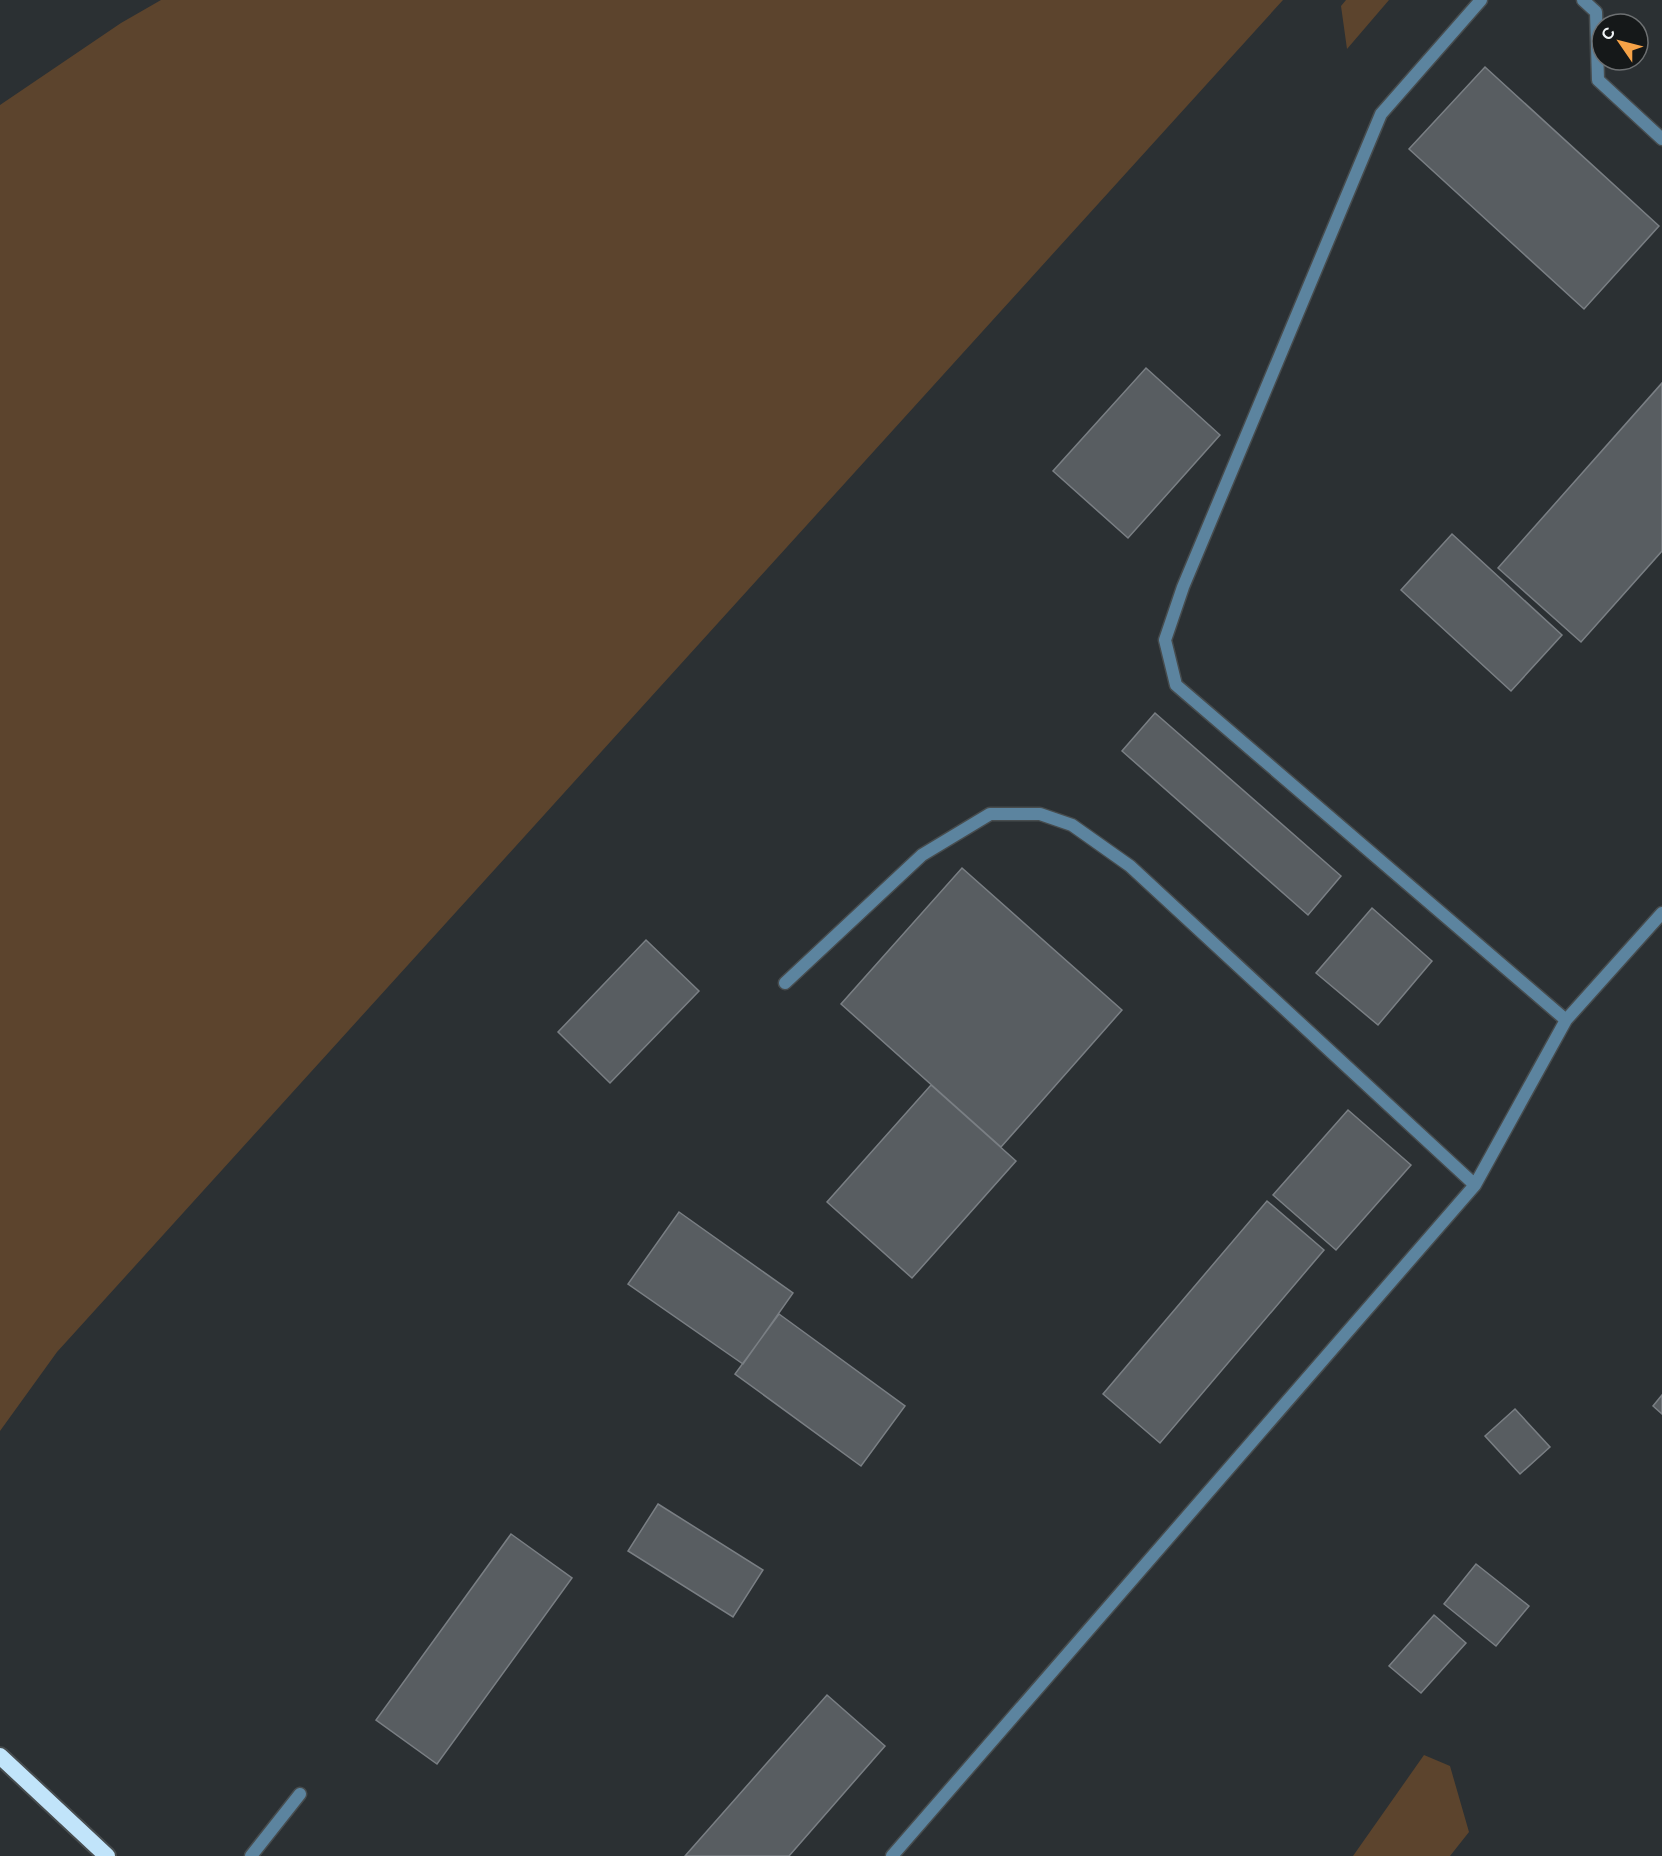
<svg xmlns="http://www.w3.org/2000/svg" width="1662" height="1856" font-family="Helvetica,sans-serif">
<rect width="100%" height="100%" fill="#2b3033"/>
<path fill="#5c442d" d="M161,0H1283L57,1352L0,1431V105L121,23Z
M1346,0H1389L1347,49L1341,6Z
M1424,1755L1450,1766L1469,1832L1450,1856H1353Z"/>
<path fill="#585d61" stroke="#7a7f84" stroke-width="1.5" d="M1485,67L1659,226L1584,309L1409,149Z
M1146,368L1220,435L1128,538L1053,471Z
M1662,383V551L1581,642L1498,568Z
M1452,534L1562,635L1511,691L1401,590Z
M1155,713L1341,876L1308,915L1122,751Z
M962,868L1122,1010L1001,1147L841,1004Z
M1372,908L1432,961L1378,1025L1316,973Z
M646,940L699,991L610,1083L558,1032Z
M931,1085L1016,1161L912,1278L827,1202Z
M1348,1110L1411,1165L1336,1250L1273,1195Z
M1267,1201L1324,1250L1160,1443L1103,1394Z
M679,1212L793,1293L743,1364L628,1284Z
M779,1314L905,1406L861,1466L735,1374Z
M1662,1395V1414L1653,1406Z
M1515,1409L1550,1447L1520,1474L1485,1436Z
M658,1504L763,1570L733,1617L628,1551Z
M511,1534L572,1578L437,1764L376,1720Z
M1476,1564L1529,1606L1496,1646L1444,1604Z
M1434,1615L1466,1643L1421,1693L1389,1666Z
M827,1695L885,1746L789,1856H685Z"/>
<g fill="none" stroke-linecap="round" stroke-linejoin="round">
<defs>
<path id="service" d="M1481,0L1381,114L1183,587L1165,640L1176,685L1566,1020
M1583,0L1596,12L1598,80L1662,139
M785,983L922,855L990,814H1040L1072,825L1130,866L1475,1185
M251,1856L300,1794
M892,1856L1475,1185L1566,1020L1662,913"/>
<path id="trunk" d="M0,1756L107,1856"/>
</defs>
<use href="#service" stroke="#474c4e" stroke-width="15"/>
<use href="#trunk" stroke="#474c4e" stroke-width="20"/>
<use href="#service" stroke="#5c849f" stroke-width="12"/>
<use href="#trunk" stroke="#c1e4fa" stroke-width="16"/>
</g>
<g transform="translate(1620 42) rotate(305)"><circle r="28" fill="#151819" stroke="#6d7072" stroke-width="1.5"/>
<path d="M0-4.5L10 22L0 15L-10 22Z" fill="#f6a247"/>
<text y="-9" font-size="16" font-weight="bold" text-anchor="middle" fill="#f1f5f7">С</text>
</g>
</svg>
